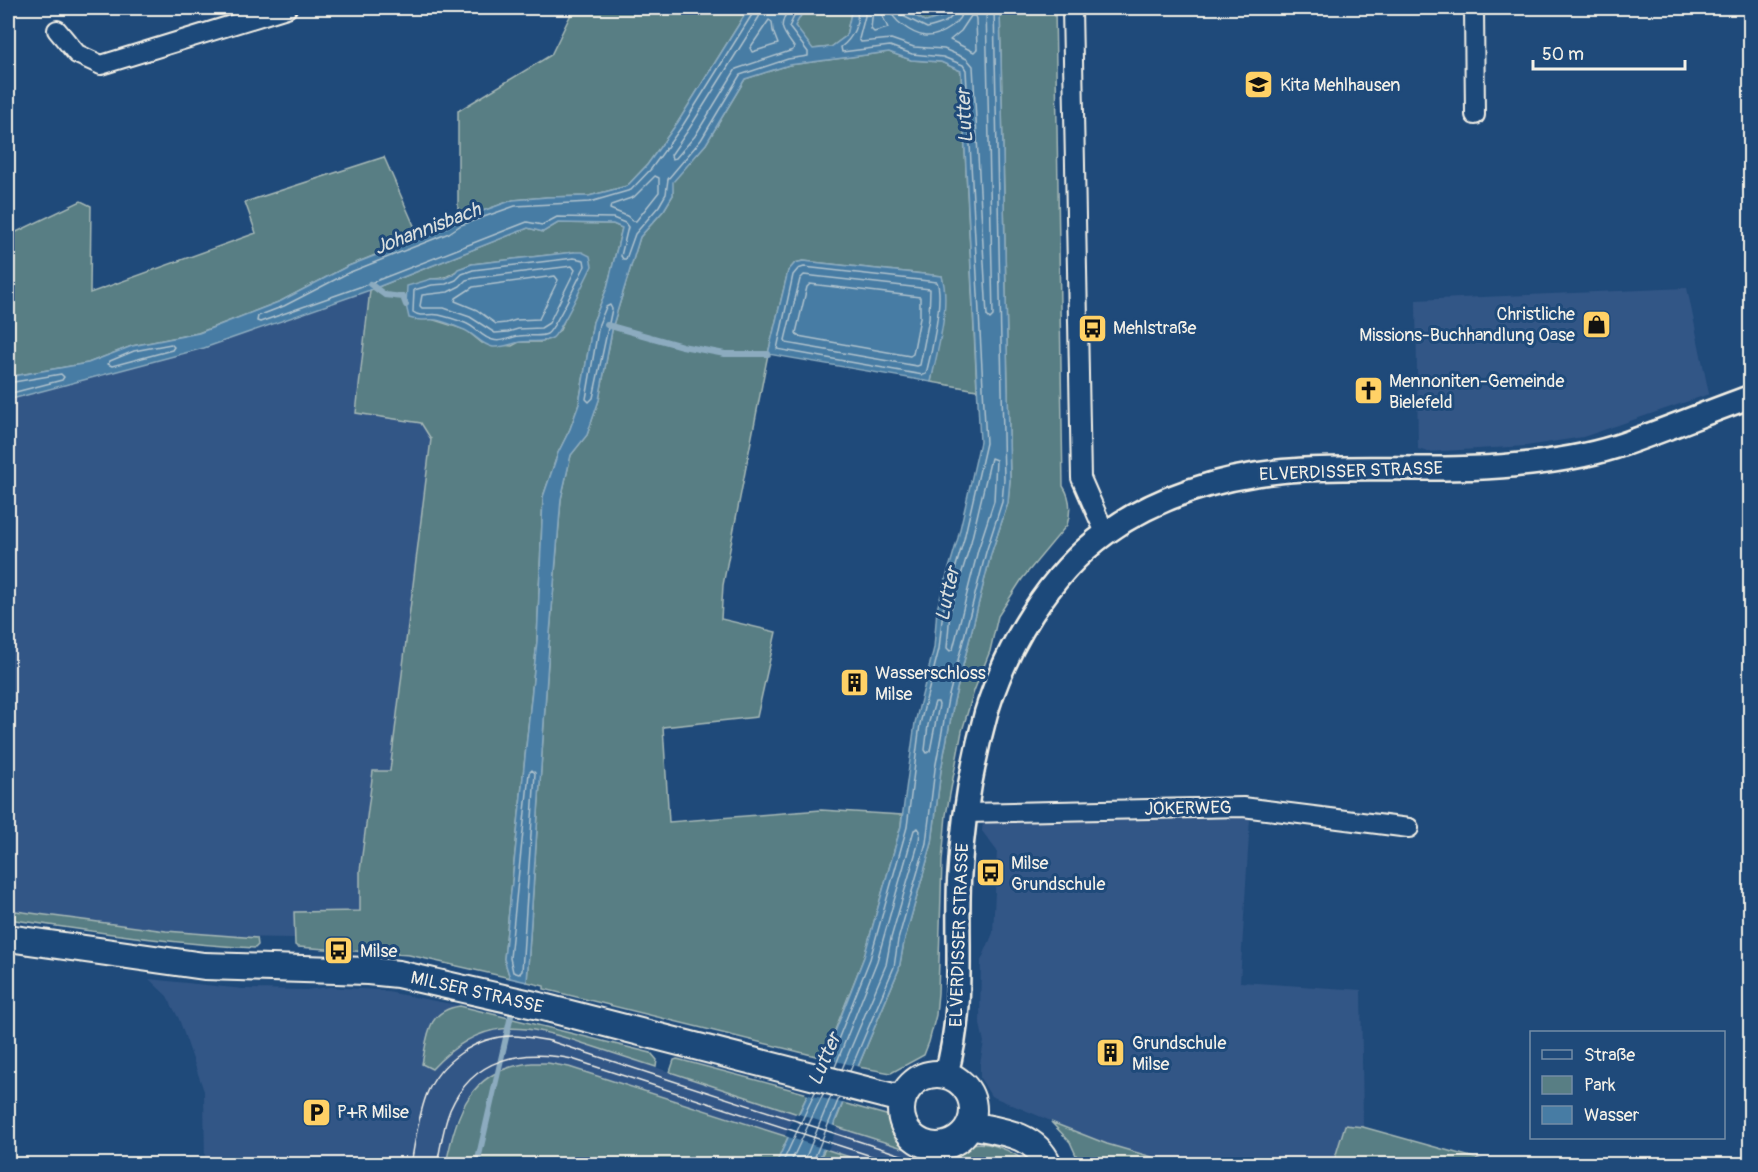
<svg xmlns="http://www.w3.org/2000/svg" width="1758" height="1172" font-family="Pangolin,sans-serif">
<rect width="100%" height="100%" fill="#1f4a7a"/>
<filter id="ink" filterUnits="userSpaceOnUse"><feTurbulence type="fractalNoise" baseFrequency=".0167" numOctaves="2"/><feDisplacementMap in="SourceGraphic" scale="12" xChannelSelector="R" yChannelSelector="G"/><feConvolveMatrix kernelMatrix="1 2 1 2 8 2 1 2 1" color-interpolation-filters="sRGB"/></filter>
<g filter="url(#ink)">
<path fill="#335686" d="M1687,288L1709,394L1583,437L1526,446L1428,452L1418,449L1416,300Z
M370,290L356,413L421,423L431,439L390,771H373L360,871V912H295V938L234,937L166,931L8,910V400L204,348Z
M1250,818L1240,982L1361,990L1363,1127L1345,1125L1333,1164H1176L1106,1144L991,1096L980,1078V1064L984,1042L980,1024L981,961L993,933L997,851L982,831L983,823Z
M149,979L243,989L306,990L330,987L377,990L467,1007L460,1006L446,1010L432,1068L460,1043L480,1033L502,1029H532L554,1034L798,1114L788,1137L569,1067L548,1063H532L507,1068L489,1078L475,1090L459,1112L453,1128L446,1164H205L204,1091L179,1019L167,996Z
M834,1126L953,1164H871L846,1157L825,1149Z"/>
<path fill="#587e84" stroke="#a6b8b6" stroke-width="1.5" fill-rule="evenodd" d="M574,8H749L678,122L647,165L627,186L589,196L547,197L513,200L458,220V111L551,55Z
M805,8H849L851,13L846,36L831,47L812,49L795,26Z
M901,8H951L945,16L926,22Z
M1000,8H1055L1063,486C1071,498 1071,512 1067,525L1022,579L998,616L990,651L974,691L962,731L946,815L942,861L938,993L936,1015L929,1042L924,1055L891,1073L858,1067L899,969L904,942L932,843L941,770L954,701L991,554L1008,503L1010,480L1008,390Z
M889,52L911,60L941,62L961,71L977,390L931,382L942,321V276L803,261L795,263L788,271L768,354L723,585L721,619L776,632L757,717L663,727L669,822L821,810L902,815L901,826L864,957L824,1058L544,989V986L527,982L549,646L561,499L571,455L587,435L599,400L613,325L640,237L664,210L673,195L672,182L706,144L745,79L789,65Z
M384,157L419,237L346,267L281,301L198,333L132,346L88,363L8,377V236L81,201L91,206L90,293L256,233L245,202Z
M558,223L613,224L622,228L607,288L593,322L579,404L570,429L558,453L543,497L537,641L504,959L510,978L409,955L298,947L295,945L294,912L360,911V871L373,771H390L431,439L421,423L356,413L370,290L528,228L543,232ZM574,252L573,300L560,330L543,342H519L512,346L482,343L466,330L434,320L431,279C453,279 455,268 472,264Z
M8,910L166,931L257,938L258,945L255,948C172,944 90,931 8,919Z
M460,1006L651,1053L657,1060L656,1067C632,1059 609,1052 585,1044C522,1023 481,1016 432,1069L422,1064C428,1036 426,1011 460,1006Z
M677,1059L681,1060L808,1094L798,1114L670,1072L674,1060Z
M532,1063H548L569,1067L788,1137L776,1164H446C457,1111 470,1069 532,1063Z
M843,1103L886,1115C900,1125 899,1144 919,1152C939,1160 950,1149 968,1145C987,1139 1014,1151 1027,1164H953L834,1126Z
M1051,1122L1107,1144L1176,1164H1080L1070,1142Z
M1345,1125L1363,1127L1496,1164H1333Z
M825,1149L871,1164H817Z"/>
<path fill="#477ca4" stroke="#8cabbf" stroke-width="1.5" d="M749,8H805L795,26L813,49L831,47L846,36L851,13L849,8H901L926,22L945,16L951,8H1000L1008,390L1010,480L1008,503L991,554L954,701L941,770L932,843L904,942L899,969L817,1164H776L828,1050L864,957L901,826L915,723L934,648L937,609L958,538L980,442L961,71L941,62L911,60L889,52L789,65L745,79L706,144L673,182V195L664,210L640,237L613,325L599,400L587,435L571,455L561,499L549,646L527,982L510,978L504,959L537,641L543,497L558,453L570,429L579,404L593,322L607,288L622,228L613,224L558,223L543,232L528,228L370,290L204,348L8,400V377L88,363L132,346L199,333L281,301L346,267L447,227L458,220L513,200L547,197L589,196L627,186L647,165L678,122Z
M574,252H582L590,256L592,266C586,278 559,335 552,338C542,344 531,340 520,342C511,344 503,348 493,347C481,345 474,333 462,329C454,326 444,321 436,320C425,319 419,322 409,318L406,305L407,286L431,279H444L453,275L458,269L472,264Z
M803,261L942,276C951,306 937,351 931,382L768,354L788,271L795,263Z"/>
<path fill="#1f4a7a" d="M822,1058L861,1067L846,1104L805,1094Z
M796,1113L837,1127L828,1150L785,1136Z"/>
<g fill="none" stroke-linecap="round" stroke-linejoin="round">
<path stroke="#afc2cd" stroke-width="1.5" d="M754,8L753,13L683,125L651,169L631,190L590,202L515,206L461,225L449,233L348,273L284,306L258,316L257,321L260,322L368,284L527,222L542,225L557,217L613,218L625,223L628,227L621,256L623,259H626L635,234L659,206L666,194L668,179L701,140L740,75L788,59L808,56V52L789,27L798,8
M761,8L759,17L689,129L671,155L672,159L676,158L695,136L736,69L793,50L794,47C781,29 778,27 789,8
M864,8L865,16L859,39L861,42L891,39L914,47L944,49L967,59L973,66L987,316L990,319L993,316L986,8
M873,8L871,29L874,32L888,28L883,17L881,8
M890,8C891,20 912,34 925,36C940,37 962,23 963,8
M898,8L901,15L927,28C939,25 953,22 956,8
M971,16H975L976,19L977,49L974,52L950,40L961,31Z
M769,20L772,22L773,31L778,44L752,52L750,48Z
M655,176L659,178V192L636,221H633L627,216L610,209L611,205L634,197Z
M574,258L584,260L585,266C579,277 554,331 547,334C538,338 529,334 519,336C510,337 502,343 493,340C482,338 476,327 465,323C457,320 448,317 439,315C429,313 421,318 413,312L414,290L432,285L446,284L456,280L462,274L473,270Z
M572,266L575,270L549,323L541,328L518,329L508,332L495,333L470,317L444,308H422L420,306L422,295L448,292L460,286L466,280L475,278Z
M804,267L937,282C944,298 931,355 926,374L923,375L777,349L793,275L798,269Z
M804,275L930,289L929,319L920,365L917,366L786,343L785,340L800,279Z
M555,276L558,280L539,319L516,320L506,323L496,324L477,310L455,301L456,298L473,287Z
M810,284L920,297V318L913,354L910,356L798,336L796,333L807,287Z
M610,305L612,309L593,398L589,402L586,399L599,324L606,307Z
M171,344L174,347L172,350L112,366L108,364L110,361L134,351Z
M8,383L61,374L64,377L62,380L8,394
M991,458L996,460L994,501L978,550L953,649L950,651L947,648L950,612L971,542Z
M935,702H938L939,705L930,751L927,753L925,750L928,725Z
M532,770L535,773L522,971L519,974L513,972L510,958L529,773Z
M828,1065L870,959L907,827L920,724L939,649L943,610L964,539L986,443L966,70L963,65L943,57L912,54L890,46L842,52L841,47C852,39 861,22 856,8
M835,1067L877,961L914,830L918,828L920,831L919,841L891,938L886,965L842,1069
M850,1071L894,967L898,940L926,843L935,769L948,699L986,552L1002,502L1004,479L1002,390L994,8
M782,1164L815,1092
M790,1164L823,1094
M805,1164L806,1157L831,1096
M812,1164L839,1098"/>
<path stroke="#8cabbf" stroke-width="6" d="M370,284L385,295L403,297L406,305
M607,325L682,346L725,354H768
M477,1164L513,1007"/>
<defs>
<path id="minor" d="M1072,8L1081,478L1105,533
M1474,8L1475,115
M57,30L77,54L101,65L287,8
M966,813L1243,807L1409,828"/>
<path id="tertiary" d="M946,1075C965,1008 956,949 959,881C962,825 971,768 986,713C1006,647 1049,574 1106,533C1157,496 1221,477 1283,471C1360,464 1438,473 1516,465C1548,462 1583,457 1615,447C1660,432 1705,413 1750,397"/>
<path id="secondary" d="M8,938L204,966L368,971L398,974L539,1006L901,1099
M901 1110a36 36 0 1 1 72 0a36 36 0 1 1-72 0Z
M970,1125C1000,1131 1035,1134 1048,1164"/>
</defs>
<use href="#minor" stroke="#f4f1e8" stroke-width="22"/>
<use href="#tertiary" stroke="#f4f1e8" stroke-width="27"/>
<use href="#secondary" stroke="#f4f1e8" stroke-width="30"/>
<use href="#minor" stroke="#1f4a7a" stroke-width="18"/>
<use href="#tertiary" stroke="#1f4a7a" stroke-width="22"/>
<use href="#secondary" stroke="#1f4a7a" stroke-width="26"/>
<path stroke="#f4f1e8" stroke-width="1.5" d="M411,1164C415,1142 418,1118 426,1096C439,1062 476,1036 513,1036C525,1036 538,1039 550,1041L929,1164
M437,1164C441,1146 443,1127 450,1110C473,1057 522,1049 572,1059L896,1164"/>
</g>
</g>
<defs>
<symbol id="school-square" viewBox="-11 -11 22 22"><rect x="-9" y="-9" width="18" height="18" rx="4" fill="#ffd166" stroke="#1f4a7a"/><path d="M0-5L7-2L0 1L-7-2ZM-4 1L0 2.5L4 1V4Q0 6-4 4Z" fill="#111"/></symbol>
<symbol id="shop-square" viewBox="-11 -11 22 22"><rect x="-9" y="-9" width="18" height="18" rx="4" fill="#ffd166" stroke="#1f4a7a"/><path d="M-5-2.5h2.3a2.7 3.5 0 0 1 5.4 0H5L5.5 6h-11ZM-1.5-2.5h3a1.5 2.3 0 0 0-3 0Z" fill="#111"/></symbol>
<symbol id="bus-square" viewBox="-11 -11 22 22"><rect x="-9" y="-9" width="18" height="18" rx="4" fill="#ffd166" stroke="#1f4a7a"/><path d="M-5-6H5V4H4V6H2V4H-2V6H-4V4H-5ZM-3.5-4V0h7V-4ZM-3.5 1.2v1.5H-2V1.2ZM2 1.2v1.5H3.5V1.2Z" fill="#111"/></symbol>
<symbol id="church-square" viewBox="-11 -11 22 22"><rect x="-9" y="-9" width="18" height="18" rx="4" fill="#ffd166" stroke="#1f4a7a"/><path d="M-1.2-6h2.4v3.5h3.3v2.4h-3.3V6h-2.4V-.1h-3.3v-2.4h3.3Z" fill="#111"/></symbol>
<symbol id="building-square" viewBox="-11 -11 22 22"><rect x="-9" y="-9" width="18" height="18" rx="4" fill="#ffd166" stroke="#1f4a7a"/><path d="M-4-6H4V6H1V3H-1V6H-4ZM-2.5-4.3h1.7v1.8h-1.7ZM.8-4.3h1.7v1.8H.8ZM-2.5-1h1.7V.8h-1.7ZM.8-1h1.7V.8H.8Z" fill="#111"/></symbol>
<symbol id="parking-square" viewBox="-11 -11 22 22"><rect x="-9" y="-9" width="18" height="18" rx="4" fill="#ffd166" stroke="#1f4a7a"/><path d="M-3.5-5.5H1a3.5 3.5 0 0 1 0 7H-1V5.5H-3.5ZM-1-3.4V-.6H.8a1.4 1.4 0 0 0 0-2.8Z" fill="#111"/></symbol>
</defs>
<g fill-rule="evenodd">
<use href="#school-square" x="1242" y="68" width="33" height="33"/>
<use href="#shop-square" x="1580" y="308" width="33" height="33"/>
<use href="#bus-square" x="1076" y="312" width="33" height="33"/>
<use href="#church-square" x="1352" y="374" width="33" height="33"/>
<use href="#building-square" x="838" y="666" width="33" height="33"/>
<use href="#bus-square" x="974" y="856" width="33" height="33"/>
<use href="#bus-square" x="322" y="934" width="33" height="33"/>
<use href="#building-square" x="1094" y="1036" width="33" height="33"/>
<use href="#parking-square" x="300" y="1096" width="33" height="33"/>
</g>
<g text-anchor="middle" stroke-width="6" stroke-linejoin="round" paint-order="stroke">
<g font-size="18" fill="#f4f1e8" stroke="#1f4a7a" text-anchor="start">
<text x="1280" y="91">Kita Mehlhausen</text>
<text x="1575" y="320" text-anchor="end">Christliche<tspan x="1575" dy="21">Missions-Buchhandlung Oase</tspan></text>
<text x="1113" y="334">Mehlstraße</text>
<text x="1389" y="387">Mennoniten-Gemeinde<tspan x="1389" dy="21">Bielefeld</tspan></text>
<text x="875" y="679">Wasserschloss<tspan x="875" dy="21">Milse</tspan></text>
<text x="1011" y="869">Milse<tspan x="1011" dy="21">Grundschule</tspan></text>
<text x="360" y="957">Milse</text>
<text x="1132" y="1049">Grundschule<tspan x="1132" dy="21">Milse</tspan></text>
<text x="337" y="1118">P+R Milse</text>
</g>
<g font-size="18" fill="#f4f1e8" stroke="#1f4a7a">
<text transform="translate(1351 471) rotate(-2)" y="6">ELVERDISSER STRASSE</text>
<text transform="translate(1188 808) rotate(-1)" y="6">JOKERWEG</text>
<text transform="translate(959 935) rotate(-88)" y="6">ELVERDISSER STRASSE</text>
<text transform="translate(477 992) rotate(13)" y="6">MILSER STRASSE</text>
</g>
<g font-size="20" font-style="italic" fill="#dadfde" stroke="#1f4a7a">
<text transform="translate(964 116) rotate(-93)" y="7">Lutter</text>
<text transform="translate(427 228) rotate(-21)" y="7">Johannisbach</text>
<text transform="translate(947 594) rotate(-78)" y="7">Lutter</text>
<text transform="translate(824 1059) rotate(-67)" y="7">Lutter</text>
</g>
</g>
<rect width="1758" height="1172" fill="none" stroke="#1f4a7a" stroke-width="30"/>
<rect x="15" y="15" width="1728" height="1142" fill="none" stroke="#f4f1e8" stroke-width="2" filter="url(#ink)"/>
<rect x="1530" y="1031" width="195" height="108" fill="#1f4a7a" stroke="#748da6" stroke-width="1.5"/>
<rect x="1542" y="1050" width="30" height="9" fill="#1f4a7a" stroke="#748da6" stroke-width="1.5"/>
<text x="1584" y="1061" font-size="18" fill="#f4f1e8">Straße</text>
<rect x="1542" y="1076" width="30" height="18" fill="#587e84" stroke="#748da6" stroke-width="1.5"/>
<text x="1584" y="1091" font-size="18" fill="#f4f1e8">Park</text>
<rect x="1542" y="1106" width="30" height="18" fill="#477ca4" stroke="#748da6" stroke-width="1.5"/>
<text x="1584" y="1121" font-size="18" fill="#f4f1e8">Wasser</text>
<path d="M1533 60v9h152v-9" fill="none" stroke="#f4f1e8" stroke-width="3"/>
<text x="1542" y="60" font-size="18" fill="#f4f1e8" stroke="#1f4a7a" stroke-width="4.5" paint-order="stroke">50 m</text>
</svg>
